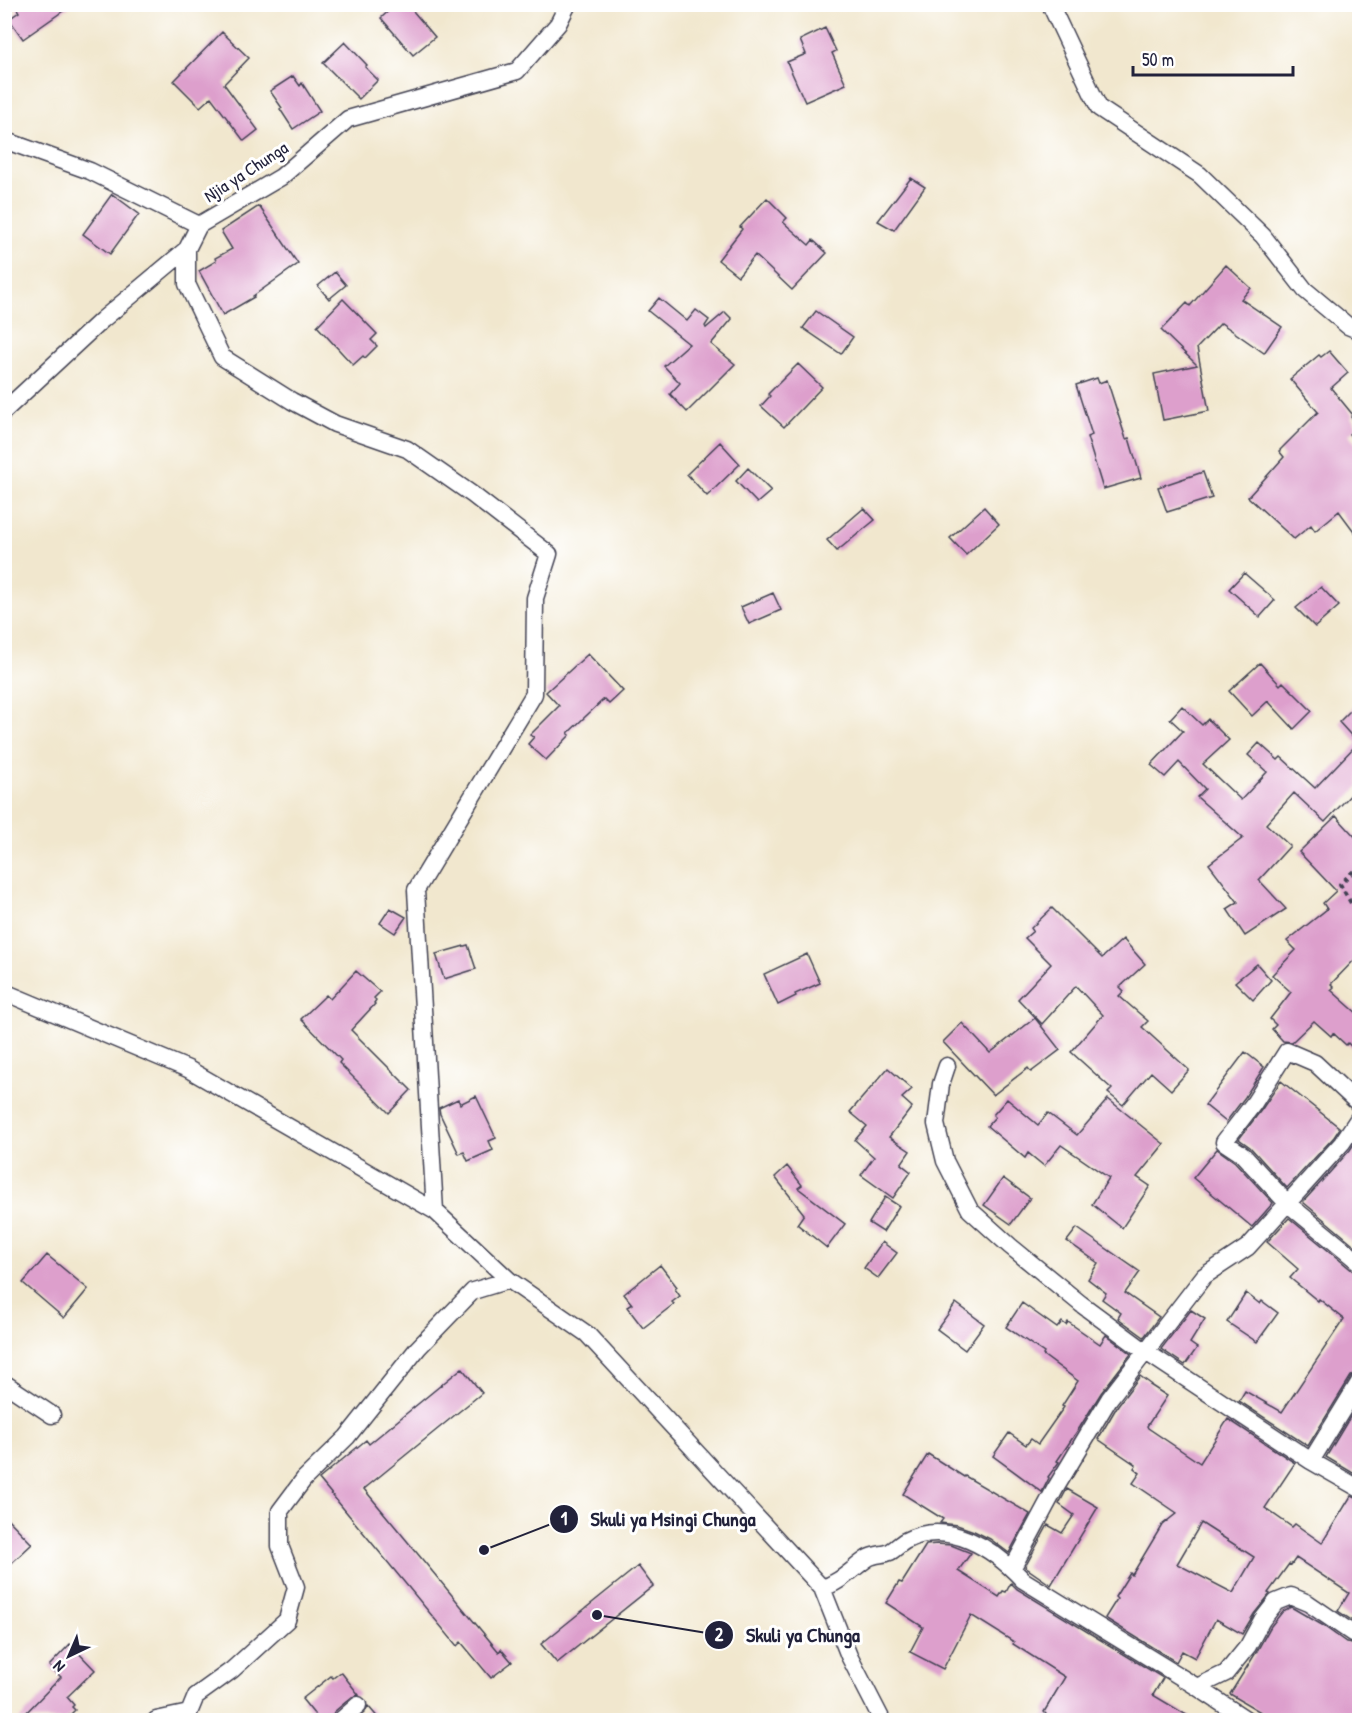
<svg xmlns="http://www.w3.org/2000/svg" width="1364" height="1725" font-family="'Patrick Hand',sans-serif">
<rect width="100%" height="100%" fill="#fff"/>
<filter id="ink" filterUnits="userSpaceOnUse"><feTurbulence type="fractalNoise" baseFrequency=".0167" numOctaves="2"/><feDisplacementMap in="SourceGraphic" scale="12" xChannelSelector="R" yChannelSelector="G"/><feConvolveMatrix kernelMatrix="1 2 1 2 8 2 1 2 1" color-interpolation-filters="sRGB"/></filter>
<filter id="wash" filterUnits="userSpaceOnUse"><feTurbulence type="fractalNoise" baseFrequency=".008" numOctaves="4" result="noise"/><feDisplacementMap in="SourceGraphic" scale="24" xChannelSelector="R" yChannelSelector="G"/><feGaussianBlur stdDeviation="1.35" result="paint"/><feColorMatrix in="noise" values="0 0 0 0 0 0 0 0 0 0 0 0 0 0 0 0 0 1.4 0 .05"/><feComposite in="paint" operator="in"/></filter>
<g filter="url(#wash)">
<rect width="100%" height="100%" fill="#f1e7ce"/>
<g id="blocks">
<path fill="#dd9fcc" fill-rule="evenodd" d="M14,4H73L23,39L9,19L19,12Z
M396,4H407L435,37L413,55L381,18Z
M825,28L836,51L832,53L846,84L805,102L787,62L806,54L800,40Z
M222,32L249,58L224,84L258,130L244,141L211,97L200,107L174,81Z
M345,42L367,65L365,67L378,80L359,99L323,63Z
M293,76L300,86L302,83L320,111L293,129L280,109L282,108L270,91Z
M911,178L925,187L894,230L878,221Z
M112,194L139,214L110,254L83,234Z
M767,198L787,218L783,222L809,245L813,240L827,253L792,290L755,255L738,276L718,260L742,229L740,227Z
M259,206L298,264L253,296L254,297L223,315L199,271L216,261L215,258L232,249L221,231Z
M1226,265L1251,288L1241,299L1282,327L1264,353L1221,323L1197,348L1209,411L1163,420L1154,374L1197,365L1161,330L1187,303L1190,306Z
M335,272L346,285L329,299L318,286Z
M659,298L687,321L696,310L709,320L705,326L706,328L725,312L732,319L711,344L735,364L687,412L670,394L680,383L664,366L689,344L648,311Z
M343,299L377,334L371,340L377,346L365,358L363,356L353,365L317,326Z
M816,311L853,337L841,354L803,328Z
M1329,351L1348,373L1331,388L1353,415L1351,417L1358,427L1349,434L1359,448V538L1339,511L1315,531L1311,525L1294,539L1248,497L1284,457L1279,451L1318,412L1290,379L1319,355L1321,357Z
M798,364L822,387L784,427L761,406L770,396L768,394Z
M1097,378L1099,383L1107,380L1126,439L1129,438L1141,478L1103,489L1087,437L1092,435L1076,385Z
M720,442L740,464L707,496L687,474Z
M748,468L771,491L757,503L736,481Z
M1203,472L1212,498L1167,512L1158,487Z
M984,507L999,524L966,555L950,538Z
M864,508L875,520L837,551L827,540Z
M1244,573L1275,600L1260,617L1229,589Z
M1321,587L1339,606L1315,627L1296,608Z
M773,593L781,610L749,624L741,607Z
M588,654L623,691L609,704L604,699L568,733L570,735L546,760L528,744L534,737L530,735L559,706L546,692Z
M1260,663L1280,685L1283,682L1312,711L1294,729L1268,701L1252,716L1229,691Z
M1359,702V786L1325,822L1294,793L1266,824L1290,846L1259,880L1286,909L1245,936L1227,909L1238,902L1209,864L1243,838L1197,797L1205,789L1179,762L1165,777L1151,765L1183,731L1170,719L1182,706L1202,725L1208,719L1229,740L1203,764L1241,800L1267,772L1248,755L1259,743L1278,760L1281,757L1315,788L1358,743L1339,722Z
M1336,816L1359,841V955L1331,984L1334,987L1331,990L1359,1015V1055L1348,1043L1346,1045L1333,1033L1331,1036L1314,1021L1292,1042L1283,1041L1272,1029L1276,1025L1270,1019L1291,992L1272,975L1296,950L1287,941L1327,909L1323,903L1336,891L1299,852Z
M390,908L406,917L395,933L380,923Z
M1052,908L1102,958L1123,939L1145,964L1120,987L1124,991L1119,996L1148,1021L1142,1027L1189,1070L1171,1090L1151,1072L1123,1105L1108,1093L1112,1089L1071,1052L1103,1015L1076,986L1042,1024L1018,999L1051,964L1025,938L1033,931L1031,928Z
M468,945L476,969L444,979L436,954Z
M807,954L820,983L795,994L796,996L778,1005L764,974Z
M1257,964L1271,980L1253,1000L1235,982Z
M356,971L380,992L374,998L376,1000L374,1003L375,1004L351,1030L411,1090L389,1113L339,1063L341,1060L301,1019L326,995L330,999Z
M1035,1018L1060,1050L1031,1072L1028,1068L993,1095L943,1042L962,1023L990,1053Z
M1245,1052L1264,1067L1245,1097L1226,1122L1205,1105Z
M888,1068L912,1089L902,1098L912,1107L889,1137L910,1151L901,1164L911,1172L893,1198L861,1175L874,1157L855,1140L867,1126L850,1112Z
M1281,1081L1340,1128L1334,1137L1287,1188L1250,1147L1239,1139L1262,1109Z
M476,1096L496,1138L489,1141L493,1150L468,1161L464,1152L459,1154L440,1114L439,1108L458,1099L460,1104Z
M1007,1099L1038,1125L1048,1113L1077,1135L1108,1099L1164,1144L1137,1177L1150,1186L1122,1228L1092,1204L1109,1178L1061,1145L1044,1166L1028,1153L1025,1158L987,1126L995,1117L993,1115Z
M1359,1136V1249L1303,1202L1350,1150Z
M1217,1149L1235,1162L1273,1203L1252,1227L1193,1178Z
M787,1166L802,1185L798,1188L845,1224L827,1248L797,1224L804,1214L775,1177Z
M1003,1178L1030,1198L1011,1224L984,1205Z
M885,1197L899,1206L883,1232L869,1223Z
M1289,1218L1353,1271L1359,1273V1371L1351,1376L1308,1446L1239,1401L1245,1391L1282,1412L1344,1319L1319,1299L1318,1301L1290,1278L1298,1269L1267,1242Z
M1077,1228L1140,1272L1125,1293L1159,1317L1144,1337L1118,1318L1121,1313L1102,1299L1106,1293L1088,1279L1098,1263L1067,1241Z
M882,1242L897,1253L878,1278L864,1268Z
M47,1255L88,1289L64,1318L23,1283Z
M660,1265L677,1287L675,1289L680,1296L672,1302L674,1304L643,1328L627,1307L632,1304L624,1294Z
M1246,1293L1260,1304L1262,1301L1278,1313L1257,1342L1227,1322Z
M956,1303L984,1324L965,1350L937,1329Z
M1022,1303L1057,1328L1062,1322L1066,1325L1068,1322L1100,1344L1106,1335L1131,1354L1101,1393L1080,1427L1057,1461L1059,1462L1048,1477L1049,1478L1042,1492L993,1456L1009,1433L1026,1445L1031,1439L1038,1444L1064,1407L1062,1406L1078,1381L1043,1355L1044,1353L1006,1327Z
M1191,1310L1205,1319L1190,1343L1197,1348L1185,1365L1161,1349Z
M462,1368L482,1393L364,1489L499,1652L501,1649L512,1662L491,1678L461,1642L457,1646L319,1479L366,1440L369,1444Z
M1140,1376L1151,1384L1150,1385L1167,1396L1147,1426L1148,1428L1200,1463L1228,1419L1295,1463L1265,1508L1292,1527L1295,1524L1322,1543L1351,1496L1359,1499V1623H1356L1338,1611L1349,1593L1296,1558L1291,1565L1289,1564L1268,1593L1270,1594L1254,1614L1242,1634L1216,1619L1195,1658L1182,1651L1176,1662L1105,1618L1117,1599L1115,1597L1130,1573L1132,1575L1162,1525L1177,1513L1133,1483L1140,1473L1134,1468L1136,1465L1098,1439L1118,1405ZM1201,1523L1254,1557L1233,1593L1177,1564Z
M1359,1402V1462L1353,1473L1326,1457Z
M928,1454L964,1477L965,1476L1030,1514L1009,1553L990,1539L974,1531L957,1525L940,1523L943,1519L903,1494Z
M1067,1489L1098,1507L1051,1585L1025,1567L1048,1525L1062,1533L1074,1515L1059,1504Z
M4,1515L32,1544L4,1570Z
M937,1544L951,1545L971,1553L958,1571L999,1597L1003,1591L1006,1592L1011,1583L1017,1589L1163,1678L1153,1695L1195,1720H1042L1046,1714L1044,1712L1065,1677L1013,1644L1014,1642L971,1615L943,1669L910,1652L923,1627L886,1603L899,1582L902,1583L926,1545Z
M638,1566L653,1586L557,1663L541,1644Z
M1291,1607L1322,1625L1346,1642L1359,1644V1720H1274L1230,1694L1257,1651L1271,1626L1283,1611Z
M70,1644L95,1670L67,1697L74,1705L72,1707L75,1710L65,1720H19L61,1677L49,1666Z
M341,1672L359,1695L352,1697L334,1712L331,1720H319L302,1699L331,1676L333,1678Z
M368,1706L380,1720H356L365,1712Z"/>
</g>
</g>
<g filter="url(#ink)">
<use href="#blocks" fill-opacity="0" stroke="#414051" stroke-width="1.5"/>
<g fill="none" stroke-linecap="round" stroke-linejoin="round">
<defs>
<path id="minor" d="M1050,4L1099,108L1200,175L1263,236L1305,290L1348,326L1360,331
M4,140L90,171L199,225
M187,249V284L222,357L292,401L335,424L407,449L473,495L549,554L535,598L534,694L416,890L435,1211
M4,411L102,320L187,249L199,225L281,177L348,119L517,71L558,24L568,4
M4,992L188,1069L435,1211L509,1280L587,1334L822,1588L849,1656L882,1720
M947,1066L941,1084L936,1124L945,1161L970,1210L1010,1246L1081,1304L1146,1352L1311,1461L1360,1489
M1360,1105L1315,1063L1287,1051L1254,1103L1224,1142L1242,1154L1287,1203L1360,1263
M4,1383L52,1415
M1311,1461L1360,1381
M1012,1569L1055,1489L1109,1399L1204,1276L1248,1247L1342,1143L1360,1116
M822,1588C840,1583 853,1568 868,1558C875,1554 883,1555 890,1552C895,1549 900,1544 905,1541C948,1518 994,1549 1023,1580L1197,1687L1247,1720
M1197,1687L1226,1673L1248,1646L1262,1620L1276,1602L1291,1596L1308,1603L1352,1633L1360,1634
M156,1720L189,1713
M189,1720V1713L196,1696L232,1670L287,1620L296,1587L280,1546V1511L304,1479L347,1437L418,1348L473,1291L509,1280
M341,1720L358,1705"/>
</defs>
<use href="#minor" stroke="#414051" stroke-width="19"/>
<path stroke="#414051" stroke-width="4" stroke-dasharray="4.5 4.5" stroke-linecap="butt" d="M1360,865L1340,884L1351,903L1360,908"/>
<use href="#minor" stroke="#fff" stroke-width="16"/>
</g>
</g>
<g text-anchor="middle" stroke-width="6" stroke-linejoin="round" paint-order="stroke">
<g font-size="18" fill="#22223b" stroke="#fff">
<text transform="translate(246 172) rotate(-33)" y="6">Njia ya Chunga</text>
</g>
</g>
<path fill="none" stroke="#22223b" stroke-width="2" d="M484 1550L564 1519M597 1615L719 1635"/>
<g fill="#22223b" stroke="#fff" stroke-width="2">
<circle cx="484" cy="1550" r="6"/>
<circle cx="597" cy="1615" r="6"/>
<circle cx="564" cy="1519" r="15"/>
<circle cx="719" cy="1635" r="15"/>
</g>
<g font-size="18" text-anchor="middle" font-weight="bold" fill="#fff">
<text x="564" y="1525">1</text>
<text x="719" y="1641">2</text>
</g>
<g font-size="20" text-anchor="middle" font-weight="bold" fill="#22223b" stroke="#fff" stroke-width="6" stroke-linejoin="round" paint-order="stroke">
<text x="673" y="1526">Skuli ya Msingi Chunga</text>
<text x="803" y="1642">Skuli ya Chunga</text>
</g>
<rect width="1364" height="1725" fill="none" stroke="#fff" stroke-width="24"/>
<g transform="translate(69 1656) rotate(224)" stroke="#ffffff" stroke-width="4.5" paint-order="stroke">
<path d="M0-4.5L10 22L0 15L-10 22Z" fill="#22223b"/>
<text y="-9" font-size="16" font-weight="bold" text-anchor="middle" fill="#22223b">N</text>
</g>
<path d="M1133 66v9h160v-9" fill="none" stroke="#22223b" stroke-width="3"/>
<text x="1142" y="66" font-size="18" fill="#22223b" stroke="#ffffff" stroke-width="4.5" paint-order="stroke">50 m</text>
</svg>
